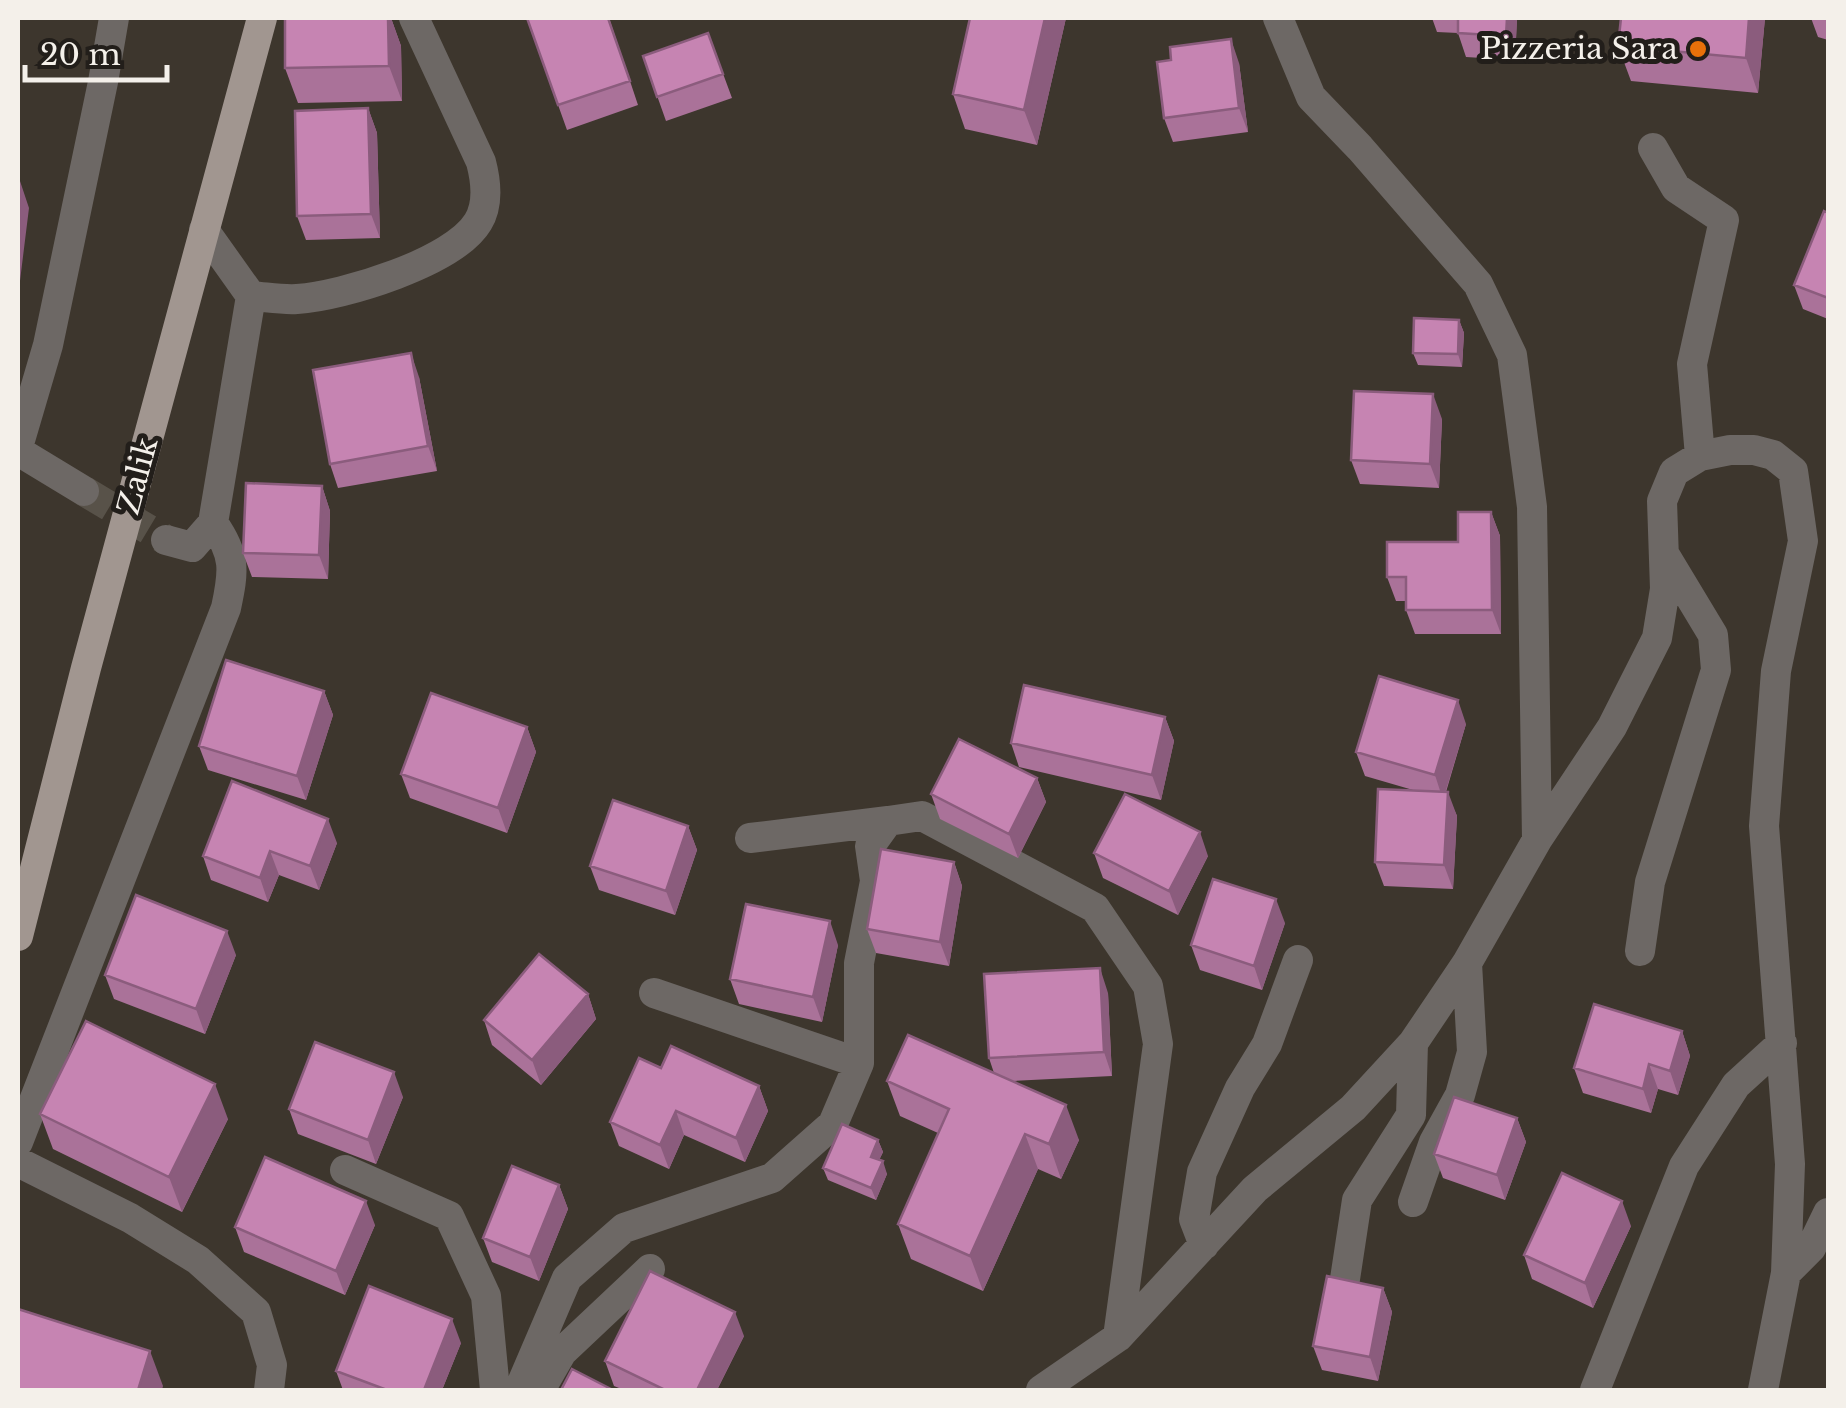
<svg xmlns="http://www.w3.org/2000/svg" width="1846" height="1408" font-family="'Libre Baskerville',serif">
<rect width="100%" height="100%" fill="#3d362d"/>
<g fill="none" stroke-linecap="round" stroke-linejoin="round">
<path stroke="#585249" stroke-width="30" stroke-dasharray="30 15" stroke-linecap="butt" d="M84,491L166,540"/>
<path stroke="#6d6865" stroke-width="30" d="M1278,18L1311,97L1360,148L1478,284L1512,355L1532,507L1537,840
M1653,148L1676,188L1724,220L1692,364L1700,456
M204,230L251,296C266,297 282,300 297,299C343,296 454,262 478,222C489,204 486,181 481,162L414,18
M18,447L48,345L103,82L114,18
M18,451L84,491
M166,540L192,547L213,523L251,296
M750,838L888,821
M1640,951L1650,882L1716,670L1713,635L1666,557
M654,993L859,1063
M18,1142L226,608C234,571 236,555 213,523
M18,1162L130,1218L198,1260L256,1312L272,1365L269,1390
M345,1170L449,1216L486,1296L495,1390
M1413,1202L1434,1142L1460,1095L1472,1052L1467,963
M1204,1245L1194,1219L1202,1172L1240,1088L1267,1044L1298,960
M1786,1273L1811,1248L1828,1213
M1345,1279L1357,1200L1411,1115L1413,1043
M519,1390L567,1278L624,1228L772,1178L833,1124L859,1063V963L875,881L870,846L888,821L922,816L1095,908L1148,986L1158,1044L1118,1337
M540,1390L562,1352L650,1269
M1041,1390L1118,1337L1255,1189L1353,1108L1413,1043L1467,963L1537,840L1612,727L1657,638L1665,589L1662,501L1674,472L1700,456L1730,450H1754L1773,455L1793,471L1803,541L1776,671L1764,826L1790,1164L1786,1273L1763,1390
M1595,1390L1684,1166L1736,1085L1782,1043"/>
<path stroke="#a19690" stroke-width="30" d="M18,936L86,668L262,18"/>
</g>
<path fill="#aa7299" d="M285,18H391L401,46L402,101L298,103L285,68Z
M527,18H609L638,105L567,130Z
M970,18H1066L1037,145L965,129L953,94Z
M1432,18H1517L1515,60L1466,57L1458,33L1437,32Z
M1765,18L1758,93L1631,81L1618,46Z
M1811,18H1828V40L1818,37Z
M708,33L732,98L666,121L643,56Z
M1171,60L1239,63L1248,132L1173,142L1164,118Z
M368,108L377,133L380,238L306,240L297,216Z
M1828,213V319L1803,309L1794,285Z
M1459,320L1464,333L1462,367L1418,365L1413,353Z
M419,377L437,471L338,488L330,464Z
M1442,419L1439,488L1360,484L1351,460Z
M322,486L330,511L328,579L252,577L243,553Z
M1491,512L1500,536L1501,634H1415L1406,610V601H1396L1387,577L1458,542Z
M324,691L333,715L306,800L208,770L199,746Z
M1165,717L1174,741L1161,800L1019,767L1011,743Z
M1466,724L1446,792L1457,816L1453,889L1384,886L1375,862L1413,790L1365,776L1356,752Z
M527,727L536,752L507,833L410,798L401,774Z
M1037,778L1046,802L1018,858L940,819L931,794Z
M688,826L697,850L675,915L599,890L590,866Z
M337,843L319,890L279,875L268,902L211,880L203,856Z
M1094,853L1208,856L1178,915L1103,878Z
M954,862L962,886L949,966L876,953L867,929Z
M1285,923L1262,990L1200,970L1191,945Z
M838,945L822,1022L739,1004L730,979Z
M236,955L205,1034L114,999L105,975Z
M1108,993L1112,1076L1013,1081L1079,1140L1061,1179L1038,1169L983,1291L911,1259L898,1224L938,1133L900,1116L887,1081L994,1073L989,1058Z
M588,994L596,1019L541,1085L492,1045L484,1020Z
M1682,1031L1690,1056L1678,1095L1658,1089L1651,1113L1583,1093L1574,1068Z
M661,1068L759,1086L768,1111L745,1162L684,1135L669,1169L619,1146L610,1122Z
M403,1097L376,1164L298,1134L289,1109Z
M40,1114L228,1119L182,1212L53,1149Z
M1517,1118L1526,1142L1505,1200L1443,1178L1434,1154Z
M878,1140L883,1152L879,1160L887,1174L876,1200L828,1180L823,1168Z
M559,1185L568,1209L539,1281L492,1262L483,1238Z
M375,1225L345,1295L244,1252L235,1227Z
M1631,1226L1593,1308L1532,1279L1524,1255Z
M1383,1288L1392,1312L1378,1381L1322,1370L1313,1346Z
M744,1336L717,1390H624L614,1386L605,1361Z
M461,1343L442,1390H343L336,1371Z"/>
<path fill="#8b5c7d" d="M388,18H391L401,46L402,101L389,66Z
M1045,18H1066L1037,145L1024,110Z
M1507,18H1517L1515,60L1506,36Z
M1749,18H1765L1758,93L1746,58Z
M1231,39L1239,63L1248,132L1239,108Z
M368,108L377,133L380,238L371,214Z
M18,175L29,208L18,297Z
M1459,320L1464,333L1462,367L1458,354Z
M411,353L419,377L437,471L428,446Z
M1433,394L1442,419L1439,488L1430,464Z
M322,486L330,511L328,579L319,555Z
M1491,512L1500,536L1501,634L1492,610Z
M324,691L333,715L306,800L297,776Z
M1458,700L1466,724L1443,800L1435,775Z
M1165,717L1174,741L1161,800L1152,775Z
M527,727L536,752L507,833L498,808Z
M1037,778L1046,802L1018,858L1009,834Z
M1448,792L1457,816L1453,889L1444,865Z
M328,819L337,843L319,890L310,866Z
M688,826L697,850L675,915L666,891Z
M1200,832L1208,856L1178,915L1169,891Z
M270,851L279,875L268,902L260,878Z
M954,862L962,886L949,966L940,942Z
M1276,899L1285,923L1262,990L1254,966Z
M830,921L838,945L822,1022L813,997Z
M227,931L236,955L205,1034L196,1009Z
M1100,968L1108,993L1112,1076L1104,1052Z
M588,994L596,1019L541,1085L532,1060Z
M1682,1031L1690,1056L1678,1095L1670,1071Z
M1649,1064L1658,1089L1651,1113L1643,1089Z
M394,1072L403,1097L376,1164L368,1140Z
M215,1084L228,1119L182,1212L169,1177Z
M759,1086L768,1111L745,1162L736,1138Z
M1066,1105L1079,1140L1061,1179L1049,1144Z
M676,1111L684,1135L669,1169L660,1145Z
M1517,1118L1526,1142L1505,1200L1497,1175Z
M1025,1134L1038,1169L983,1291L970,1256Z
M878,1140L883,1152L875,1169L871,1157Z
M883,1161L887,1174L876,1200L871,1188Z
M559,1185L568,1209L539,1281L530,1257Z
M366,1201L375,1225L345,1295L336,1271Z
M1622,1201L1631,1226L1593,1308L1585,1283Z
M1383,1288L1392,1312L1378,1381L1370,1357Z
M735,1312L744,1336L717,1390H697Z
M452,1319L461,1343L442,1390H424Z
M150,1351L163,1386L162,1390H138Z"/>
<path fill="#c684b2" stroke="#8b5c7d" stroke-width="2.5" d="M285,18H388L389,66L285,68Z
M527,18H608L630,81L558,105Z
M970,18H1045L1024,110L953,94Z
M1458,18H1507L1506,36L1458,33Z
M1621,18H1749L1746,58L1618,46Z
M708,33L723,74L657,97L643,56Z
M1231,39L1239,108L1164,118L1157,62L1171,60L1170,47Z
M368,108L371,214L297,216L295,111Z
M1824,211L1828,213V298L1794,285Z
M1414,318L1459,320L1458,354L1413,353Z
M411,353L428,446L330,464L313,370Z
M1354,391L1433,394L1430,464L1351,460Z
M246,483L322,486L319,555L243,553Z
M1458,512H1491L1492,610H1406V577H1387V542H1458Z
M226,660L324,691L297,776L199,746Z
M1379,676L1458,700L1435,775L1356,752Z
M1024,685L1165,717L1152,775L1011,743Z
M431,693L527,727L498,808L401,774Z
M959,739L1037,778L1009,834L931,794Z
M232,781L328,819L310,866L270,851L260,878L203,856Z
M1378,789L1448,792L1444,865L1375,862Z
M1125,794L1200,832L1169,891L1094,853Z
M613,800L688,826L666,891L590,866Z
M881,849L954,862L940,942L867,929Z
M1213,879L1276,899L1254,966L1191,945Z
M136,895L227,931L196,1009L105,975Z
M746,904L830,921L813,997L730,979Z
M539,954L588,994L532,1060L484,1020Z
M1100,968L1104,1052L989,1058L984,974Z
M1594,1004L1682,1031L1670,1071L1649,1064L1643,1089L1574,1068Z
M86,1021L215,1084L169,1177L40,1114Z
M908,1035L1066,1105L1049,1144L1025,1134L970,1256L898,1224L949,1109L887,1081Z
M315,1042L394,1072L368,1140L289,1109Z
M671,1046L759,1086L736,1138L676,1111L660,1145L610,1122L639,1058L661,1068Z
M1454,1097L1517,1118L1497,1175L1434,1154Z
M842,1124L878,1140L871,1157L883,1161L871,1188L823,1168Z
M265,1157L366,1201L336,1271L235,1227Z
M512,1166L559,1185L530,1257L483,1238Z
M1562,1173L1622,1201L1585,1283L1524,1255Z
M650,1271L735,1312L697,1390H665L605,1361Z
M1327,1276L1383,1288L1370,1357L1313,1346Z
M369,1286L452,1319L424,1390H387L336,1371Z
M18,1309L150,1351L138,1390H18Z
M572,1369L613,1390H561Z"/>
<circle fill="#e8710a" stroke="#221e1a" stroke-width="4" cx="1698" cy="49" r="10"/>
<g text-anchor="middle" stroke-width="10" stroke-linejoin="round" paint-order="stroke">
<g font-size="30" fill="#f4f0ea" stroke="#221e1a" text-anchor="end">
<text x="1678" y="59">Pizzeria Sara</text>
</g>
<g font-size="30" fill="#f4f0ea" stroke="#221e1a">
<text transform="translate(138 476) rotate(-75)" y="10">Zalik</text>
</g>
</g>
<rect width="1846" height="1408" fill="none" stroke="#f4f0ea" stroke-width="40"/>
<path d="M25 65v15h142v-15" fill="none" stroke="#f4f0ea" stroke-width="5"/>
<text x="40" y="65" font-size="30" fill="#f4f0ea" stroke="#221e1a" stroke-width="8" paint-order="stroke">20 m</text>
</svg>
